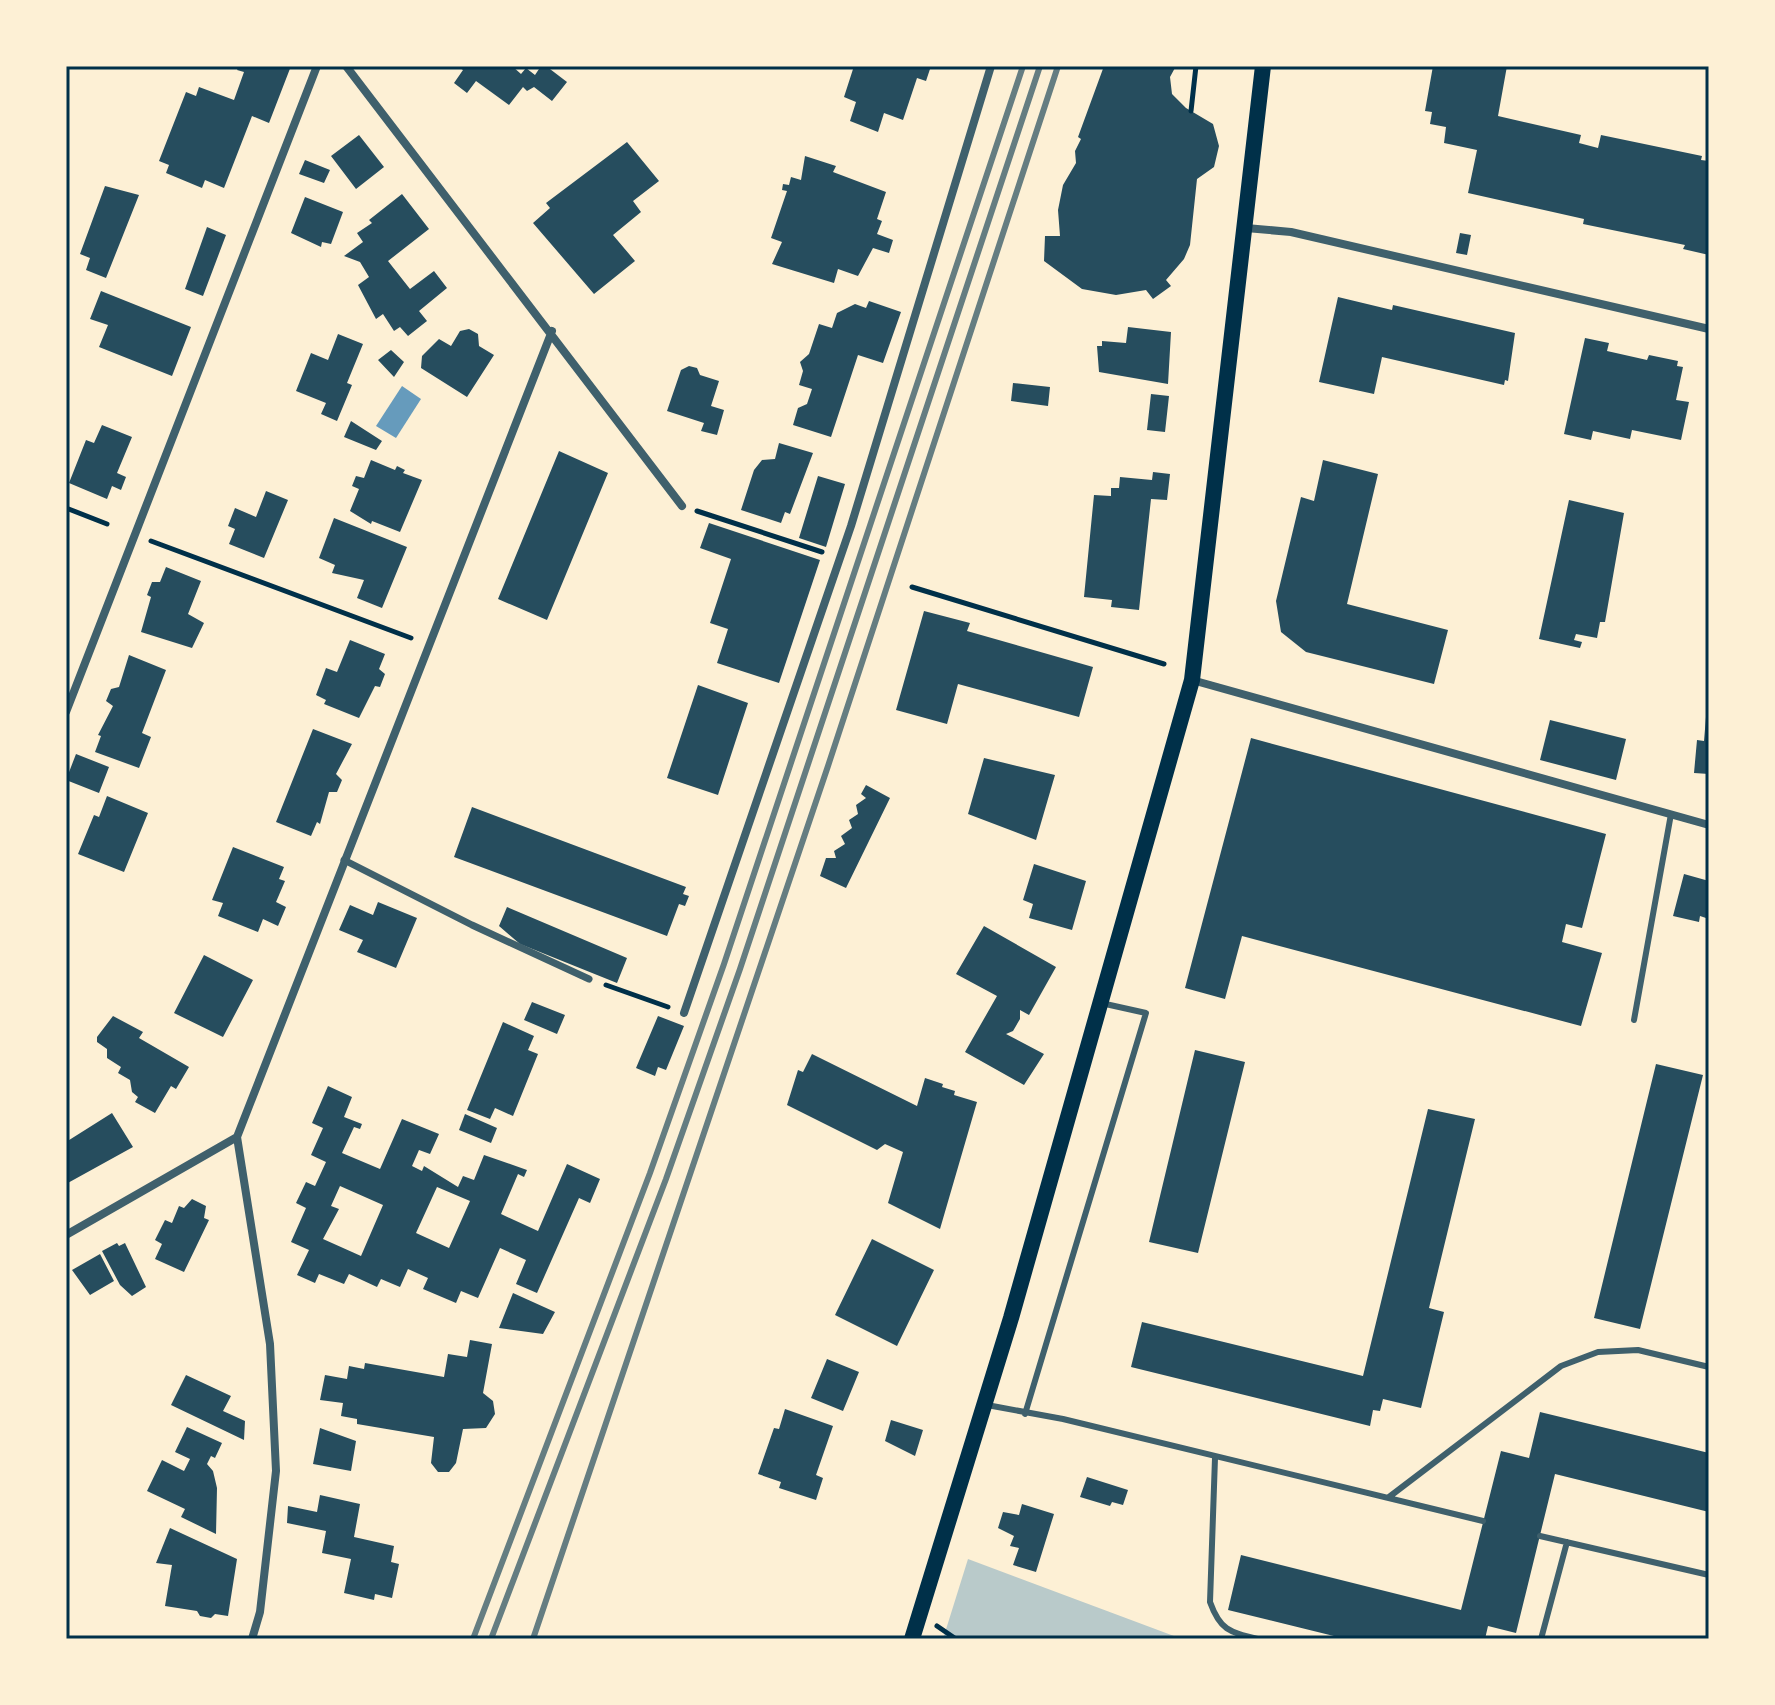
<svg xmlns="http://www.w3.org/2000/svg" width="1775" height="1705" font-family="'Exo 2',sans-serif">
<rect width="100%" height="100%" fill="#fdf0d5"/>
<path fill="#b9caca" d="M968,1559L1182,1639H943Z"/>
<path fill="#669bbc" d="M402,386L421,399L396,438L376,426Z"/>
<path fill="#264d5e" fill-rule="evenodd" d="M239,66H291L269,123L252,116L224,188L205,180L202,188L166,173L169,165L159,161L186,92L196,96L199,87L234,100L244,72L237,70Z
M457,66H512L521,74L526,68L535,75L541,66H546L567,82L552,101L534,87L527,91L523,87L509,105L476,81L467,93L454,83L463,70Z
M854,66H931L926,81L917,78L903,120L884,113L878,132L850,121L856,102L844,97Z
M1104,66H1176L1170,77L1172,94L1186,108L1213,124L1219,146L1214,167L1197,179L1190,245L1184,259L1166,280L1171,286L1153,299L1146,290L1116,295L1082,289L1044,261L1045,236H1060L1058,210L1063,185L1076,163L1075,151L1081,139L1078,137Z
M1433,66H1507L1498,116L1581,135L1579,143L1598,148L1601,135L1702,156L1701,160L1709,161V255L1683,249L1685,245L1583,224L1584,219L1468,193L1477,150L1444,143L1446,127L1430,124L1432,112L1425,111Z
M359,135L384,167L356,189L331,156Z
M627,142L659,181L633,201L641,212L613,235L635,261L594,294L533,223L550,208L546,203Z
M805,156L836,166L833,172L886,192L877,219L882,221L877,234L893,240L889,253L873,248L858,276L838,269L834,283L772,264L782,242L771,238L787,191L782,190L783,184L789,185L791,177L801,180Z
M305,160L330,170L324,183L299,174Z
M105,186L139,195L106,278L86,270L90,258L80,254Z
M402,194L429,229L388,261L410,289L434,271L447,288L419,311L427,321L408,336L400,327L394,331L383,314L376,319L358,285L369,277L360,262L344,256L363,242L357,233L372,223L369,220Z
M305,197L343,212L331,244L322,242L321,247L291,233Z
M207,227L226,235L203,296L185,289Z
M1460,233L1471,235L1467,255L1456,253Z
M101,291L191,327L172,376L99,347L108,325L90,319Z
M1338,297L1392,310L1393,305L1515,333L1508,381L1505,380L1504,385L1382,357L1374,394L1319,382Z
M869,301L901,312L883,363L858,355L831,437L793,425L798,408L807,404L812,389L799,385L803,371L800,362L809,354L819,324L832,328L837,313L855,304L866,308Z
M1128,327L1171,332L1168,384L1099,372L1097,346H1102V341L1126,343Z
M469,329L478,334L479,346L494,355L467,397L421,368L422,356L439,339L451,346L460,331Z
M338,334L363,344L347,383L352,385L337,421L321,414L326,403L296,391L311,353L328,360Z
M1585,338L1609,343L1607,351L1647,360L1649,355L1678,361L1677,366L1683,367L1676,400L1689,402L1681,440L1632,430L1630,439L1593,431L1591,440L1564,434Z
M391,350L404,362L394,377L378,360Z
M689,366L697,368L700,375L719,381L711,406L724,410L717,435L701,431L704,423L667,411L681,370Z
M1013,383L1050,387L1048,406L1011,401Z
M1151,394L1169,396L1165,432L1147,430Z
M351,421L382,441L376,450L344,437Z
M102,425L132,437L117,473L126,477L121,490L112,486L107,499L69,483L86,440L94,443Z
M779,443L813,453L790,514L785,512L781,523L741,510L754,470L762,460L775,459Z
M559,451L608,473L547,620L498,599Z
M371,460L395,470L397,466L405,470L403,473L422,480L400,532L372,521L371,524L350,511L359,489L352,486L356,476L364,478Z
M1323,460L1378,474L1347,604L1448,630L1434,684L1306,652L1281,632L1276,601L1301,497L1314,501Z
M1153,472L1170,474L1167,500L1151,499L1139,610L1111,607L1112,600L1084,597L1094,495L1111,496V488H1119L1120,477L1152,480Z
M818,476L845,484L826,547L799,538Z
M266,491L288,500L264,558L229,544L235,529L228,526L235,508L256,517Z
M1569,500L1624,513L1605,622H1600L1597,638L1576,634L1574,640L1582,642L1580,648L1539,639Z
M334,518L407,547L382,608L357,598L364,580L332,573L335,565L319,558Z
M709,523L820,560L779,683L717,663L728,629L710,623L731,559L700,548Z
M166,567L201,581L188,614L204,623L192,648L141,632L151,597L147,595L152,582H160Z
M924,611L970,623L967,631L1093,667L1079,717L958,684L947,724L896,710Z
M350,640L385,654L379,669L385,674L380,687L375,686L359,718L324,704L326,700L316,695L326,668L337,672Z
M129,655L166,670L142,733L151,737L139,768L95,752L101,736L98,735L113,706L106,701L111,689L119,687Z
M698,685L748,703L718,795L667,778Z
M1706,717H1709V774L1694,773L1697,740L1704,741Z
M1550,720L1626,739L1616,780L1540,760Z
M313,729L352,744L336,774L342,780L337,792H329L320,824L317,822L311,836L276,822Z
M1251,738L1606,834L1582,928L1566,924L1562,942L1602,953L1581,1026L1242,936L1225,999L1185,988Z
M76,754L109,767L99,793L66,780Z
M984,758L1055,775L1036,840L968,814Z
M866,785L890,798L846,888L820,876L826,858H836L834,851L845,844L841,836L852,828L849,820L858,814L856,805L866,798L861,794Z
M107,796L148,813L124,872L78,854L94,815L99,817Z
M472,807L686,887L683,894L689,896L685,906L679,904L667,936L454,857Z
M233,847L284,867L279,879L285,881L276,902L286,907L278,926L263,919L258,932L218,916L223,903L212,900Z
M1034,864L1086,881L1072,930L1029,918L1033,904L1023,900Z
M1684,874L1709,881V919L1700,916L1699,922L1673,916Z
M378,902L417,918L396,968L357,952L363,940L339,930L350,905L373,915Z
M507,907L627,958L617,983L520,944L499,926Z
M984,926L1056,967L1029,1015L1020,1010V1019L1013,1031L1006,1034L1044,1054L1024,1085L965,1052L997,996L956,974Z
M204,955L253,980L223,1037L174,1013Z
M532,1002L565,1015L557,1034L524,1020Z
M113,1016L143,1032L139,1038L189,1067L176,1089L171,1086L155,1113L135,1102L138,1097L132,1092L130,1080L118,1073L121,1067L107,1058V1049L97,1042V1037Z
M658,1016L684,1026L666,1070L658,1067L655,1076L636,1068Z
M503,1022L534,1036L528,1050L538,1054L513,1116L495,1108L490,1119L467,1110Z
M1195,1050L1245,1062L1198,1253L1149,1242Z
M812,1054L917,1106L925,1078L943,1084L942,1087L955,1091L954,1095L977,1102L940,1229L888,1203L903,1152L885,1144L877,1150L787,1105L798,1070L803,1072Z
M1656,1064L1703,1075L1640,1329L1594,1318Z
M328,1086L352,1097L344,1117L362,1124L360,1129L354,1127L342,1153L380,1169L402,1119L439,1134L430,1154L419,1150L412,1166L422,1171L424,1166L458,1187L463,1176L474,1180L484,1155L527,1170L524,1177L518,1174L501,1214L538,1231L567,1164L600,1179L590,1203L579,1198L537,1293L516,1284L526,1260L500,1248L478,1298L461,1291L456,1303L423,1289L428,1278L408,1269L400,1287L381,1279L377,1287L349,1274L344,1284L319,1274L315,1283L297,1275L309,1250L291,1242L306,1208L296,1203L306,1182L315,1186L326,1162L311,1155L323,1128L312,1123ZM340,1186L383,1205L361,1256L323,1239L339,1209L331,1206ZM437,1187L470,1201L449,1248L416,1233Z
M1428,1109L1475,1119L1429,1308L1444,1312L1421,1408L1383,1399L1380,1411L1373,1410L1370,1426L1131,1367L1142,1322L1363,1376Z
M112,1113L133,1147L66,1184V1142Z
M465,1114L497,1128L491,1143L459,1130Z
M192,1199L206,1206L204,1218L209,1220L184,1272L155,1259L162,1244L155,1240L165,1220L172,1223L179,1206L184,1208Z
M872,1239L934,1270L897,1346L835,1315Z
M117,1243L119,1246L125,1243L146,1287L132,1296L120,1285L102,1251Z
M100,1254L114,1281L90,1295L72,1270Z
M513,1293L555,1312L543,1334L499,1328Z
M470,1340L492,1344L483,1393L493,1401L495,1414L486,1428L463,1429L456,1463L449,1472H438L431,1463L434,1437L357,1424V1419L341,1416L343,1403L320,1400L325,1375L347,1379L349,1366L364,1369L365,1363L444,1377L448,1354L467,1357Z
M827,1359L859,1372L843,1411L811,1398Z
M186,1375L231,1396L223,1411L245,1421L244,1440L171,1405Z
M785,1409L833,1426L816,1475L823,1478L816,1500L779,1488L781,1482L758,1474L774,1428L779,1429Z
M1540,1412L1709,1453V1512L1555,1474L1516,1633L1488,1626L1485,1639H1346L1228,1610L1241,1555L1461,1610L1501,1451L1529,1458Z
M891,1420L923,1430L915,1456L885,1441Z
M187,1427L222,1443L215,1458L211,1456L207,1464L213,1471L217,1488L216,1534L181,1517L185,1509L147,1491L162,1460L184,1471L190,1459L175,1452Z
M320,1428L356,1441L351,1471L313,1464Z
M1087,1477L1128,1490L1123,1505L1112,1502L1110,1506L1080,1497Z
M320,1495L360,1504L354,1537L394,1546L391,1562L399,1564L392,1598L375,1594L374,1600L344,1593L351,1559L322,1553L326,1531L287,1523L288,1506L317,1512Z
M1022,1504L1054,1514L1036,1572L1013,1565L1019,1548L1010,1546L1014,1536L998,1528L1003,1512L1019,1515Z
M170,1528L237,1559L228,1616L215,1614L211,1618L200,1616L197,1611L165,1606L172,1565L156,1563Z"/>
<g fill="none" stroke-linecap="round" stroke-linejoin="round">
<path stroke="#003049" stroke-width="5" d="M1191,111L1196,66
M66,508L107,524
M697,511L822,552
M151,541L411,638
M912,587L1164,664
M606,985L668,1007
M937,1626L956,1639"/>
<path stroke="#3f606c" stroke-width="6" d="M1634,1020L1671,814
M987,1405L1063,1419L1483,1521
M1025,1414L1146,1013L1101,1003
M1215,1458L1210,1602C1220,1630 1229,1632 1258,1639
M1389,1497L1561,1366L1598,1352L1638,1350L1709,1367
M1540,1536L1709,1575
M1541,1639L1567,1542"/>
<path stroke="#3f606c" stroke-width="7" d="M344,860L472,925L589,979"/>
<path stroke="#3f606c" stroke-width="8" d="M346,66L682,506
M1246,228L1291,232L1709,329
M1192,680L1709,825
M66,712L317,66
M684,1013L851,526L991,66
M66,1235L237,1137
M252,1639L260,1612L276,1471L270,1344L237,1137L552,331"/>
<path stroke="#003049" stroke-width="16" d="M912,1639L1011,1318L1192,680L1263,66"/>
<path stroke="#657d81" stroke-width="6" d="M473,1639L650,1173L724,964L1023,66
M491,1639L666,1179L740,969L1040,66
M533,1639L828,766L1058,66"/>
</g>
<rect width="1775" height="1705" fill="none" stroke="#fdf0d5" stroke-width="136"/>
<rect x="68" y="68" width="1639" height="1569" fill="none" stroke="#003049" stroke-width="3"/>
</svg>
